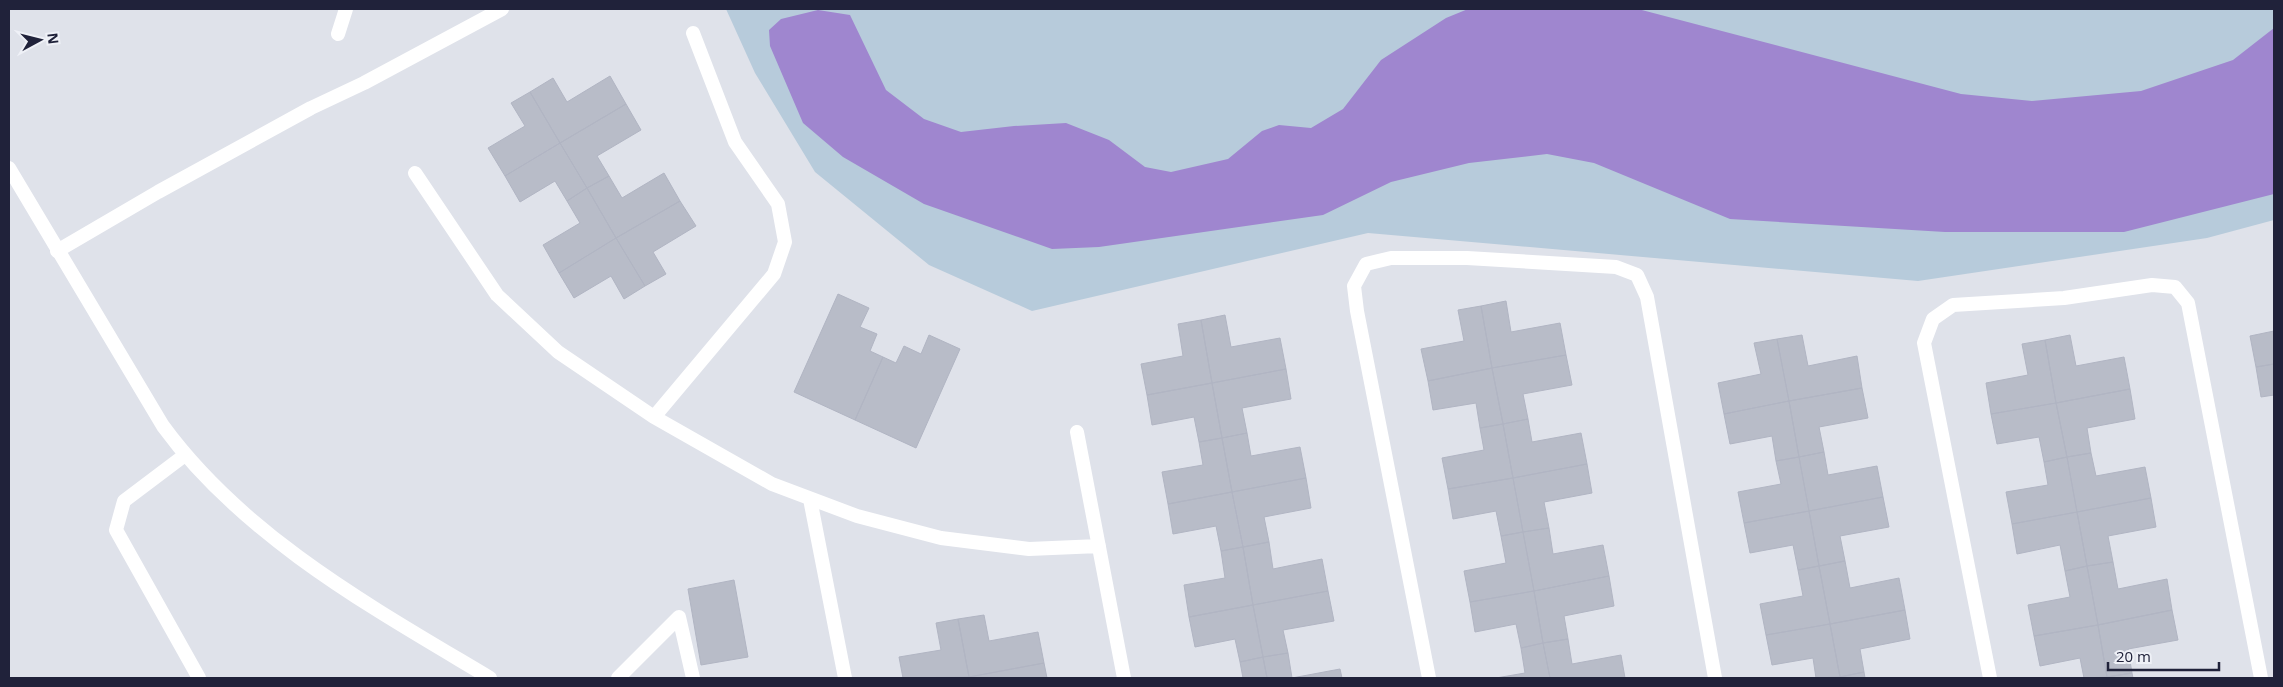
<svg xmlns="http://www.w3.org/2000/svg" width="2283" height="687" font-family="'Open Sans',sans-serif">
<rect width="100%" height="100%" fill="#dfe2ea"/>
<path fill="#b7cbdb" d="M726,9H2274V220L2207,238L1918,281L1368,233L1032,311L929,265L815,172L755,73Z"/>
<path fill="#9f86cf" d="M1468,9H1638L1961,94L2032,101L2141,91L2233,60L2274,28V194L2124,232H1945L1730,219L1594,163L1547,154L1469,163L1391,182L1323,215L1099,247L1052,249L924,204L843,157L803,123L770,46L769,30L781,19L818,10L850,15L886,90L924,119L961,132L1014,126L1066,123L1109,140L1145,167L1171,172L1228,159L1262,131L1279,125L1311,128L1343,109L1381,60L1446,18Z"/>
<path fill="#b8bcc8" stroke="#b1b5c3" d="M610,76L626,104L560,143L530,92L553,78L567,102Z
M530,92L560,143L505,176L488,148L525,126L511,103Z
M626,104L641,130L597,156L609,176L587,188L560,143Z
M560,143L587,188L567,201L555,181L520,202L505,176Z
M664,173L680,201L616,238L587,188L609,176L622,198Z
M587,188L616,238L559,273L543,245L580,223L567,201Z
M680,201L696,226L653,252L666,274L645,286L616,238Z
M616,238L645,286L624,299L611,276L574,298L559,273Z
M838,294L869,308L860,327L877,334L870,351L883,357L855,420L794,392Z
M1506,301L1511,332L1560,323L1566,355L1492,368L1481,306Z
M1481,306L1492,368L1428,381L1421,349L1464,341L1458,310Z
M1225,315L1231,347L1280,338L1286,369L1212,383L1201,320Z
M1201,320L1212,383L1147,395L1141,364L1183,356L1178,324Z
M2274,331V364L2256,367L2250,336Z
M929,335L960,349L916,448L855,420L883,357L896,363L904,346L921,354Z
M1802,335L1808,366L1857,356L1862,388L1789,401L1777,339Z
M2070,335L2076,366L2124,357L2130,389L2056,403L2045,340Z
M1777,339L1789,401L1724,414L1718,383L1761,374L1754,343Z
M2045,340L2056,403L1991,414L1986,383L2028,375L2022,344Z
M1566,355L1572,385L1523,394L1528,419L1503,424L1492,368Z
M2274,364V395L2261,397L2256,367Z
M1492,368L1503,424L1480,428L1476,403L1433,410L1428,381Z
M1286,369L1291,399L1242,408L1247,433L1222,438L1212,383Z
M1212,383L1222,438L1199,442L1194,417L1152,425L1147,395Z
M1862,388L1868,418L1819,427L1824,452L1799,457L1789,401Z
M2130,389L2135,419L2087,428L2091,453L2067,457L2056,403Z
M1789,401L1799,457L1776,461L1772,436L1730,444L1724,414Z
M2056,403L2067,457L2044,462L2039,437L1997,444L1991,414Z
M1528,419L1532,442L1581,433L1587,464L1513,478L1503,424Z
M1503,424L1513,478L1448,489L1442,458L1484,450L1480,428Z
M1247,433L1251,456L1300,447L1306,478L1232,492L1222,438Z
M1222,438L1232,492L1168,504L1162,472L1203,465L1199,442Z
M1824,452L1828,475L1877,466L1883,497L1809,511L1799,457Z
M2091,453L2096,476L2145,467L2151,498L2077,512L2067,457Z
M1799,457L1809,511L1744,523L1738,492L1781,484L1776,461Z
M2067,457L2077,512L2012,524L2006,492L2048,485L2044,462Z
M1587,464L1592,493L1544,502L1549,528L1523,532L1513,478Z
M1306,478L1311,508L1264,517L1269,542L1243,547L1232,492Z
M1513,478L1523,532L1501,536L1496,511L1453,519L1448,489Z
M1232,492L1243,547L1221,551L1216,526L1173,534L1168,504Z
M1883,497L1889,527L1840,536L1845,561L1819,566L1809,511Z
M2151,498L2156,527L2108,536L2113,562L2087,566L2077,512Z
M1809,511L1819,566L1798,570L1793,545L1750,553L1744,523Z
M2077,512L2087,566L2065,571L2060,545L2017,554L2012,524Z
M1549,528L1553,554L1603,545L1609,576L1534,591L1523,532Z
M1523,532L1534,591L1470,602L1464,571L1506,563L1501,536Z
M1269,542L1273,569L1322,559L1328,591L1253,605L1243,547Z
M1243,547L1253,605L1189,617L1184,585L1225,578L1221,551Z
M1845,561L1850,588L1899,578L1905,610L1830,624L1819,566Z
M2113,562L2118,589L2167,579L2172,610L2098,625L2087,566Z
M1819,566L1830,624L1766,635L1760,604L1803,596L1798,570Z
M2087,566L2098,625L2034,636L2028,605L2070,597L2065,571Z
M1609,576L1614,606L1564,616L1568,639L1543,643L1534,591Z
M734,580L748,657L701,665L688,589Z
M1328,591L1334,621L1283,630L1288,653L1263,657L1253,605Z
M1534,591L1543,643L1521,648L1516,624L1475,632L1470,602Z
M1253,605L1263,657L1240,662L1235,639L1195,647L1189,617Z
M1905,610L1910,639L1860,649L1864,672L1840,677L1830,624Z
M2172,610L2178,640L2128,649L2132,673L2107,677L2098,625Z
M984,615L989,641L1038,632L1044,663L969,677L958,619Z
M958,619L969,677L903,678L899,657L941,650L936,623Z
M1830,624L1840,677L1816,678L1813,658L1772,665L1766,635Z
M2098,625L2107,677L2084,678L2080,658L2040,666L2034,636Z
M1568,639L1572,664L1621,655L1625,678H1550L1543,643Z
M1543,643L1550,678H1496L1525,673L1521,648Z
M1288,653L1292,678L1340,669L1342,678H1267L1263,657Z
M1263,657L1267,678H1243L1240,662Z
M1044,663L1047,678H969V677Z
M1864,672L1865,678H1840V677Z
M2132,673L2133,678H2107V677Z"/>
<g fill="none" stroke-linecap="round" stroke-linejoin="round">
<path stroke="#fff" stroke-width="14" d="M338,34L346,9
M57,251L158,192L311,108L364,83L502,9
M618,678L679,617L693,678"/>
<path stroke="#fff" stroke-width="14" d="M9,168L163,426C245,538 373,608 490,678
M415,173L497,295L558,352L654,417L772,484L857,516L941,538L1029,549L1099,546
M654,417L774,274L785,242L778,204L735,142L693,33
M1077,432L1124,678
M185,455L124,501L116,530L199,678
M810,499L845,678
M1429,678L1357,311L1354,286L1366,264L1391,258H1467L1616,267L1637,275L1647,297L1715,678
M1990,678L1924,343L1933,319L1953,305L2064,298L2152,285L2175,287L2188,303L2261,678"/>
</g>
<rect width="2283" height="687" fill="none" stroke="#20223a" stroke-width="20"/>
<g transform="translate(40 40) rotate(83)" stroke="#eff1f7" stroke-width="4" paint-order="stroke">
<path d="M0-4L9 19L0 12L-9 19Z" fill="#20223a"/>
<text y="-8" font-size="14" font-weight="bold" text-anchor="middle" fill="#20223a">N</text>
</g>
<path d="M2108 662v8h111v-8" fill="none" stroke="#20223a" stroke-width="2.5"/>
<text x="2116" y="662" font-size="15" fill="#20223a" stroke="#eff1f7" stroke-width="4" paint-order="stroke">20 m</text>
</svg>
